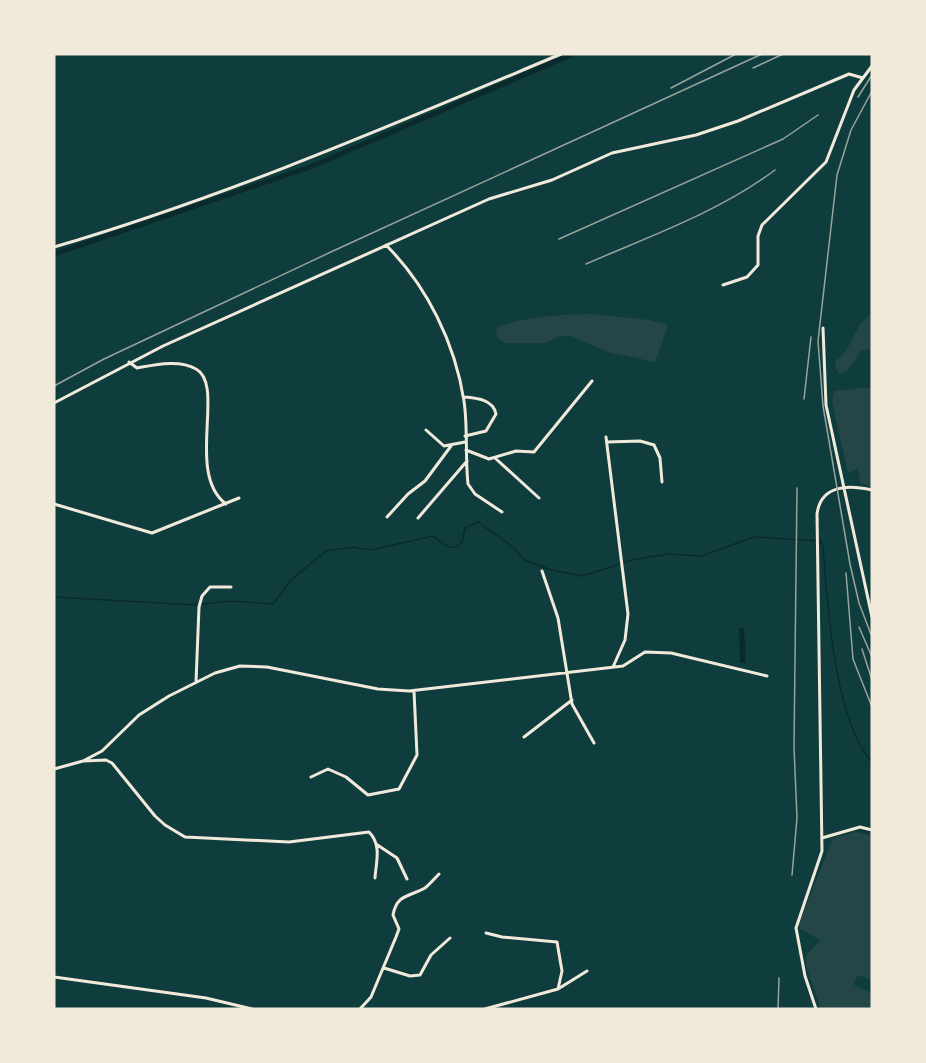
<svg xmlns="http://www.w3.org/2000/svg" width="926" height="1063" font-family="Helvetica,sans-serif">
<rect width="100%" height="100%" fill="#0f3d3e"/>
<path fill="#244646" d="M872,313V349L862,350L847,371L839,374L835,367L836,360C853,350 852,327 872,313Z
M592,314L649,320L668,325L655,362L608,352L571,336H561L545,343H505L496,336L497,327C529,316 559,315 592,314Z
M872,387V487L860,483L858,468L848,473L832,401L834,391Z
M856,832L872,836V980L857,975L854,985L872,993V1009H821L807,969L806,956L820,940L800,929L799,924L833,838Z"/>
<path fill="#0a2a2b" d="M739,628H744L746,663H740Z"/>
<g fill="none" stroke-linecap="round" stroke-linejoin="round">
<path stroke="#0a2a2b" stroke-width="1.5" d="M54,597L195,605L231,601L273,604L291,580L326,551L353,547L371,550L433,536C444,543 451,554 462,542L465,528L478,522L513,547L523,559L551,570L582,576L636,559L669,554L701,556L754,537L820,541L823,546C827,601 834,721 872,762"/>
<path stroke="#0a2a2b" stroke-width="5" d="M54,254L310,167L573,54"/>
<path stroke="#f1e9da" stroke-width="3" d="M386,245C427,286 455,343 464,401C468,428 465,457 468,484L475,494L502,512
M54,247C228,196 394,124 561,54
M723,285L747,277L758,265V236L762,225L826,162L854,90L872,66
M823,328L826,405L872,617
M129,362L137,368C154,365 179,359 196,369C226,385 185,473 226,504
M463,397C476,398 493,399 496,414L486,431L465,436
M54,403L163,346L489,199L552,180L612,153L696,135L738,121L849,74L863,78
M426,430L444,446L465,442
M606,437L628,614L625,640L613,667
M607,442L640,441L654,445L660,458L662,482
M466,450L489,459L516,451L534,452L592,381
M495,458L539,498
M54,504L152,533L239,498
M387,517L408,494L425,481L451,446
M418,518L467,461
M542,571L558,618L572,704L594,743
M196,682L199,607L202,596L210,587H231
M524,737L572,700
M84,761L106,760L112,763L155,816L165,825L185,837L289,842L369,832C382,845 376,862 375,878
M54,769L83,761L102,751L139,715L169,696L215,673L240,666L267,667L378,689L409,691L623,666L645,652L671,653L767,676
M311,777L328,769L346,777L368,795L399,789L417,755L414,691
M822,838L860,827L872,830
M376,844L397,858L407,879
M486,933L502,937L557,942L562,971L558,989
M384,968L410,976L420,975L431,955L450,938
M54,977L206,998L252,1009
M360,1009L371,997L396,937L399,929L393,915C397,894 409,897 425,888C430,884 435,878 439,874
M485,1009L558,989L587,971
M816,1009L805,976L796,928L822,851L817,514C821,484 849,485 872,490"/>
<path stroke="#97a49c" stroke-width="1.5" d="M753,68L783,54
M671,88L736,54
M872,91L851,130L837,175L818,341L823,406L850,564L859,603L872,637
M858,97L872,75
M559,239L783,139L818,115
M586,264C650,236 719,212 775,170
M54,386L104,359L333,251L762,54
M804,399L811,337
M846,573L853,659L872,707
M859,627L872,657
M862,649L872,680
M792,875L797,818L794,747L797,488
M778,1009L779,978"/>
</g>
<rect width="926" height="1063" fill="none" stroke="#f1e9da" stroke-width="111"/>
</svg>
